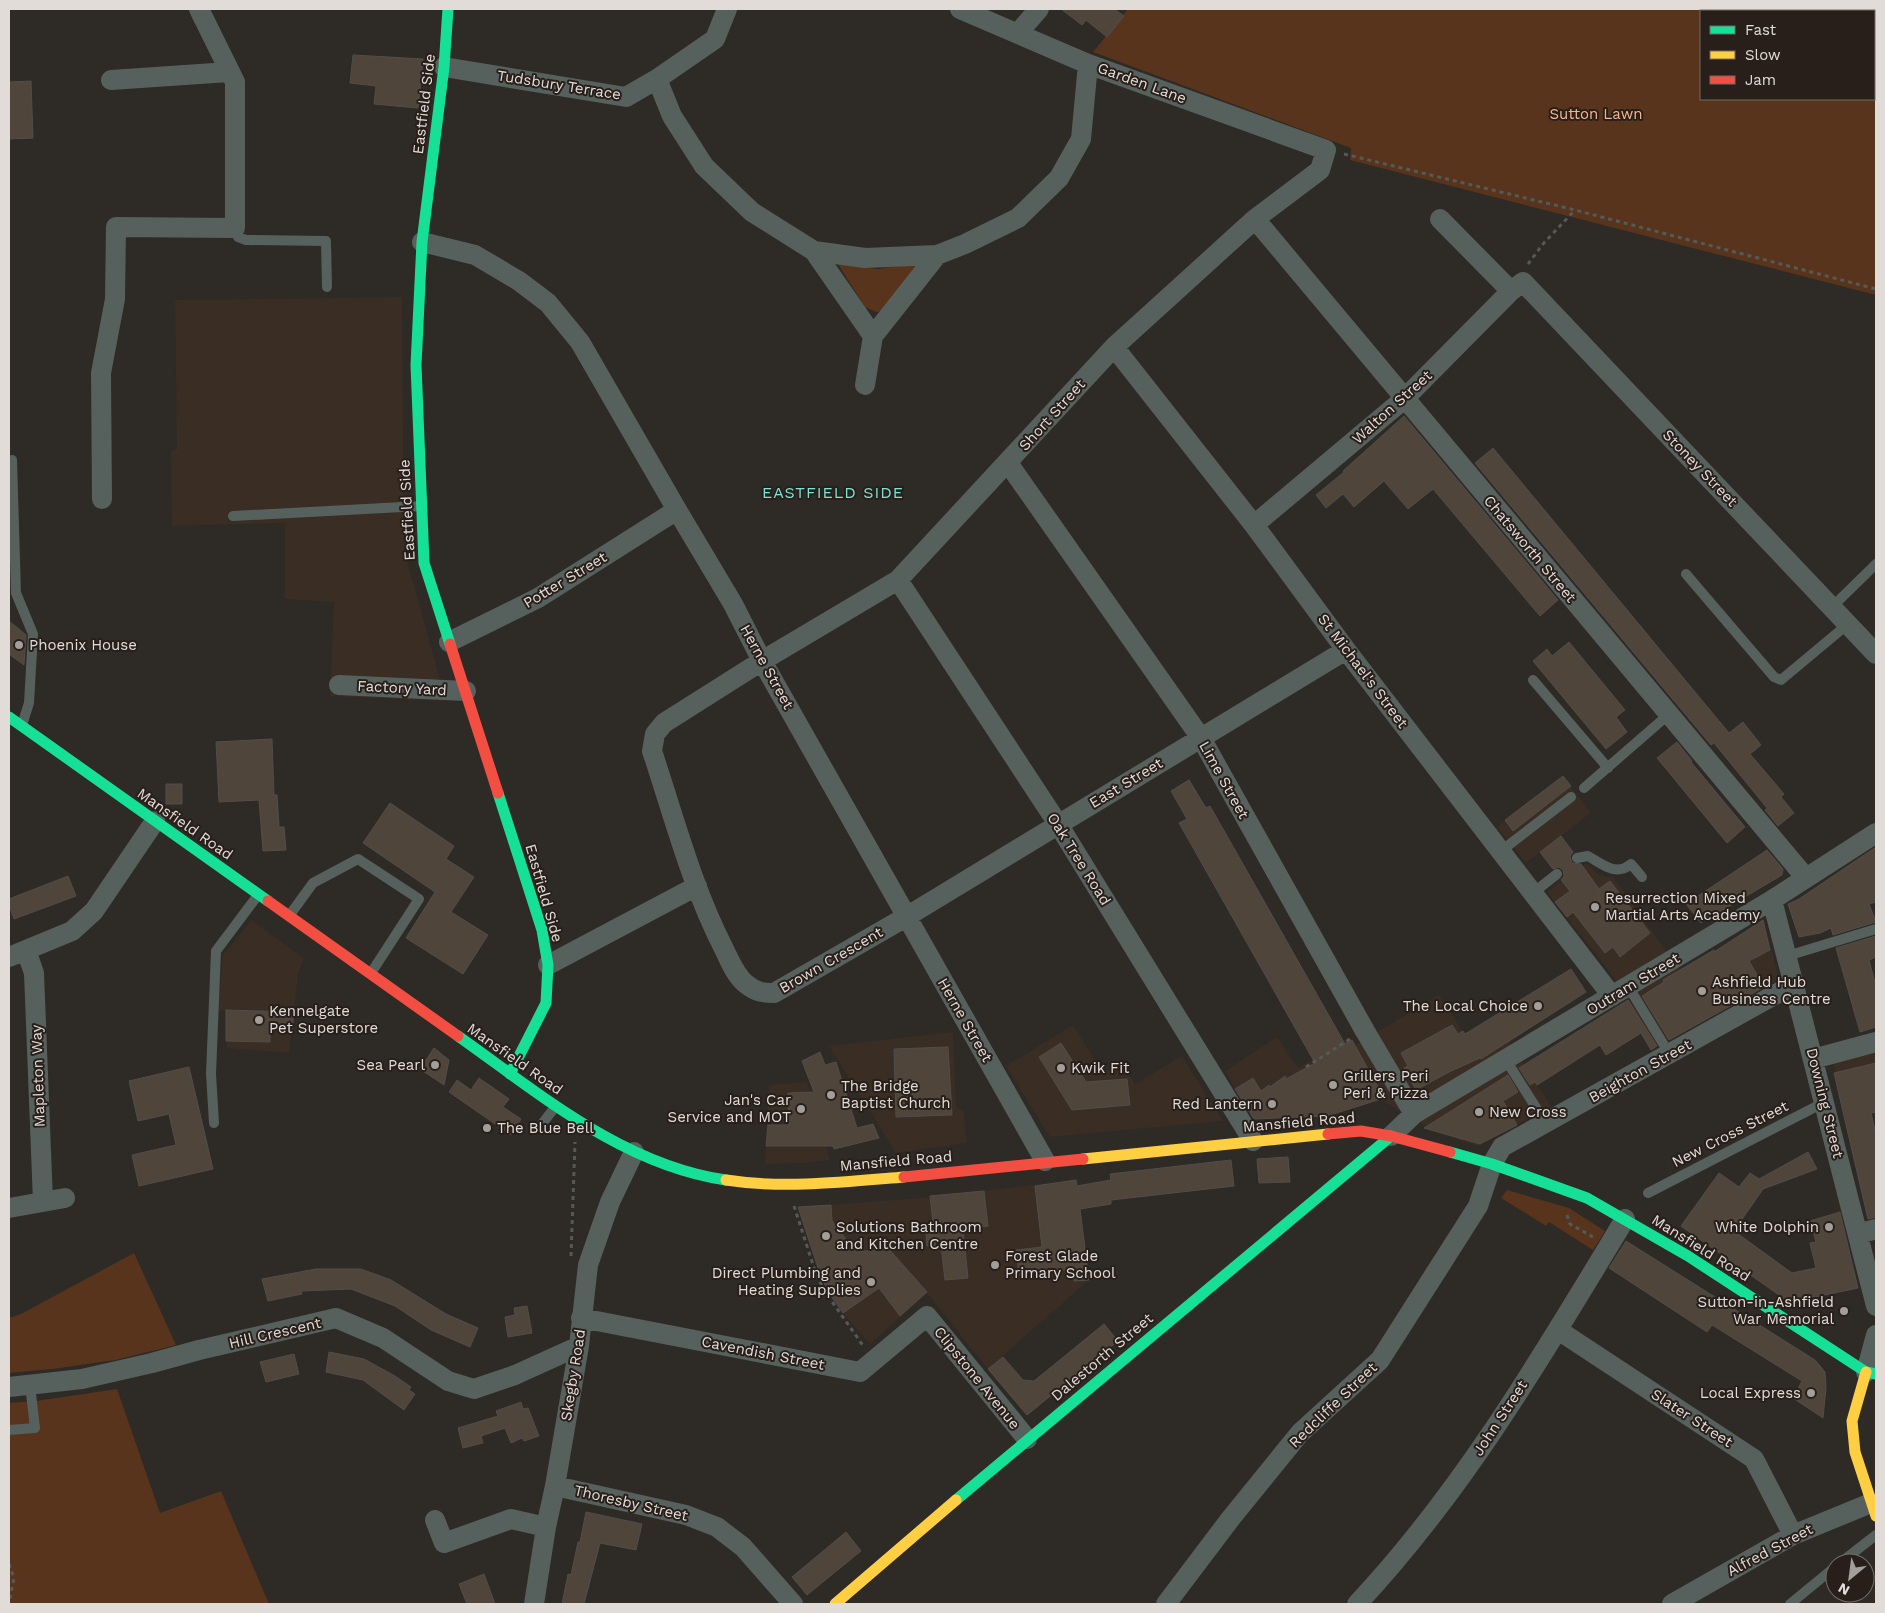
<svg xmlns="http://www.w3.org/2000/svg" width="1885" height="1613" font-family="'Work Sans',sans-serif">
<rect width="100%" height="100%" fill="#2e2a26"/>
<path fill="#3a2d24" d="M402,297L404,550L446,701L330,696L334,602L285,599V523L172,526L171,451L177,449L175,300Z
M1563,776L1591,813L1526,863L1497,827Z
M1588,864L1598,874L1607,877H1613L1680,970L1714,950L1715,951L1759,923L1765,925L1779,979L1657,1046L1609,971L1547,892L1582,866Z
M251,920L304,958L298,974L289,1053L227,1048L226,1011L218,1010L223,955Z
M1439,995L1481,1059L1509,1042L1551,1106L1477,1146L1435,1132L1380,1099L1336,1113L1253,1119L1225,1071L1277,1037L1298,1068L1350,1037L1355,1045Z
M1073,1025L1103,1073L1121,1062L1135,1084L1182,1056L1223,1121L1050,1137L1006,1066Z
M953,1032L956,1106L964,1112L967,1143L896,1153L829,1046Z
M1876,1052V1112L1846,1119L1833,1062Z
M807,1082L830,1160L803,1163L765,1164L769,1085Z
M1076,1180L1089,1280L988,1369L927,1293L870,1344L843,1313L831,1296L821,1277L798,1207L923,1198Z"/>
<path fill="#58341c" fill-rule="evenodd" d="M1128,9H1876V295L1350,160L1351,148L1093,52ZM1701,11H1874V99H1701Z
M921,262L882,311L876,312L865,307L838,264L878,269Z
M1507,1190L1569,1208L1605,1231L1593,1250L1549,1222L1546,1226L1501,1198Z
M134,1253L176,1345L115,1360L52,1369L9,1373V1318L21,1314Z
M117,1389L160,1513L221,1491L269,1604H9V1403L36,1401Z"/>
<path fill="#50453b" stroke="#514d4a" d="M1061,9H1114L1124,16L1107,37L1086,20L1082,25Z
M353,55L423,59L418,108L374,104L376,86L350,83Z
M31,81L33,138L9,139V82Z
M1404,416L1558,600L1540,616L1433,489L1408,509L1384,481L1354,507L1343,494L1326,508L1316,495L1344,472L1343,471Z
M1493,448L1729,733L1743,722L1761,745L1750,754L1784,794L1781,797L1794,813L1778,826L1765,810L1767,808L1714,743L1711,745L1475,463Z
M9,621L26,635L24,665L9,654Z
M1569,642L1625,710L1616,717L1627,732L1606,749L1533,661L1547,649L1552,656Z
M272,739L274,795H277L279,827H284L286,850L263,851L259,800L219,802L216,742Z
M1677,742L1692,761L1691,762L1745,827L1727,843L1657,758Z
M1563,776L1571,786L1513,831L1505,820Z
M1189,780L1206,808L1210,806L1345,1044L1352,1040L1384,1098L1327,1116L1254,1119L1240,1097L1235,1089L1253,1078L1261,1091L1269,1085L1270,1087L1285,1076L1286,1079L1315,1063L1179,823L1187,819L1171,791Z
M166,784H182V804H166Z
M390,803L454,846L446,859L474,877L451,912L488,935L463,974L406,938L435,892L363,843Z
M1561,836L1573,852L1570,856L1572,863L1581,864L1599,889L1610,881L1650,933L1620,957L1613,947L1605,953L1573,912L1567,917L1555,902L1570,891L1561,880L1564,876L1563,870L1559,867L1553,869L1540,852Z
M1876,847V902L1869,904L1876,922L1833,935L1831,928L1820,933L1799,937L1788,904L1799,899Z
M1767,850L1783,869L1782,875L1701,923L1686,904Z
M68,876L76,896L14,919L9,905V899Z
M1763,920L1770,950L1749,961L1764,987L1669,1040L1642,996L1664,982L1663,980L1714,950V952Z
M1876,936V957L1869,960L1876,986V1027L1860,1032L1836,948Z
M1571,969L1586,992L1481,1059L1480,1058L1449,1072L1416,1090L1404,1068L1408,1066L1401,1053L1452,1025L1458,1034L1463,1031L1465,1034Z
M1628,1000L1657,1046L1651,1050L1641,1033L1606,1055L1600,1045L1537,1085L1535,1082L1530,1085L1519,1068Z
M226,1010L293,1012V1028H270V1042L226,1041Z
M1061,1043L1086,1082L1127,1079L1130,1105L1072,1110L1039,1057Z
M948,1047L952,1115L896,1117L894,1049Z
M434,1048L449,1060L444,1085L420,1069Z
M820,1052L825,1065L836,1062L857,1128L873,1124L879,1138L834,1149L833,1146H766L768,1125H789L788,1093L814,1092L802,1061Z
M1876,1063V1112L1871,1113L1876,1135V1217L1868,1219L1834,1073Z
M189,1067L213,1169L139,1186L132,1155L176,1145L169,1114L138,1121L129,1081Z
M1508,1075L1518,1092L1503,1101L1517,1125L1480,1144L1424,1128Z
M479,1078L509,1099L503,1107L521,1119L511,1135L449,1092L457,1080L471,1090Z
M1808,1152L1817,1169L1763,1189L1734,1231L1792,1273L1816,1268L1810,1243L1816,1242L1810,1221L1840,1212L1858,1288L1801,1300L1796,1307L1681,1226L1719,1173L1739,1187L1750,1173L1759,1179Z
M1288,1157L1290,1182L1259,1183L1257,1159Z
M1231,1160L1234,1186L1111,1200V1204L1080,1209L1089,1280L1074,1281L1072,1269L1019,1275L1016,1250L1042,1247L1035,1186L1076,1180L1077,1186L1111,1180L1110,1174Z
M984,1191L988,1226L963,1229L968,1278L945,1280L941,1245L927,1246L926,1232L934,1231L930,1196Z
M831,1205L832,1221L856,1252L889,1249L927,1292L900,1316L879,1288L843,1313L831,1296L821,1277L798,1207Z
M1626,1241L1815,1360L1825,1372L1826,1388L1823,1418L1793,1398L1802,1381L1712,1325L1707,1332L1609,1268Z
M316,1269H361L391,1280L446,1314L478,1328L470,1347L431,1330L395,1306L351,1289L301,1291L302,1294L268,1301L262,1279Z
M527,1306L532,1333L508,1337L505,1317L515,1315L514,1308Z
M1104,1324L1118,1341L1027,1415L988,1369L1003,1357L1023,1380L1034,1381Z
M329,1352L364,1359L395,1376L411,1387L409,1390L415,1394L404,1410L363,1380L326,1372Z
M294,1354L299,1374L266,1382L260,1362Z
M521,1402L523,1409L528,1408L539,1436L524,1441L522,1438L511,1443L505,1428L481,1436L483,1443L463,1448L458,1428L498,1416L496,1411Z
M586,1512L642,1524L636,1550L600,1543L584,1604H562L568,1574L571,1575L578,1542H580Z
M846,1532L861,1551L807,1595L792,1577Z
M484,1574L495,1604H467L459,1584Z"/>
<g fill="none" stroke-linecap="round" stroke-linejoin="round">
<path stroke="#555a57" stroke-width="3" stroke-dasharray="4 4" stroke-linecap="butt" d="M1344,154L1575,210L1876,289
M1528,264L1543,244L1574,211
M1306,1067L1350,1039
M794,1206L817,1277L828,1296L864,1347
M1567,1215L1570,1224L1593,1237
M571,1256L575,1142
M9,1564L14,1578L9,1603"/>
<path stroke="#56605d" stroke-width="10" d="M235,228L238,237L246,240L326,241L327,287
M12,460L16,593L33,634L29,703L22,725
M233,516L421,506
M1686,574L1774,677L1781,680L1848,624
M1832,607L1876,564
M1533,680L1608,768
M1584,788L1668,715
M1501,851L1571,797
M1577,858L1588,856C1602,864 1616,877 1631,864L1642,877
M1533,893L1557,874
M289,916L313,883L358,859L419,899L371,973
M1787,956L1876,929
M1628,986L1670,1055
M1506,1060L1545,1122
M214,1123L211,1074L216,951L258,895
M542,1124L555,1107
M1648,1193L1825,1102
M9,1430L35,1428L30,1385
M1840,1563L1876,1535
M1790,1604L1835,1567"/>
<path stroke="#56605d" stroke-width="20" d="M960,9L1088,64L1326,150L1320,170L1255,219L1114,347L898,580L762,661L664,723L655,734L652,751C674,817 692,887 724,949C730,961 735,975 746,984C756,992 763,993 774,993L906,917L1346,650
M1018,33L1039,9
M444,67L626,97L657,79L715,39L727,9
M657,79L672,116L704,166L752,212L814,251L865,258L937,255L965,244L1018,218L1059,178L1081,139L1088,64
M111,80L229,72
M1255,219L1806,878
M1440,219L1511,291
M422,242L475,255L519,281L548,303L580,342L677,510L733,604L762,661L1045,1161
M814,251L873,336
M1114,347L1254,525L1346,650L1612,996
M865,385L873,336L937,255
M1008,463L1201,738L1365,1031L1414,1114
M102,499L101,373L115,299L116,227L235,228V82L199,9
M1254,525L1404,399L1511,291L1523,282L1876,654
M898,580L1058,824L1253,1141
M449,642L538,598L677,510
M339,685L466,691
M1772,900L1876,1306
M26,950L34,973L43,1202
M9,957L72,931L94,911L155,821
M548,965L697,886
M1813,1059L1876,1042
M1391,1136L1414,1114L1772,900L1876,833
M9,1208L65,1198
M1858,1234L1876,1229
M581,1318L860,1372L927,1316L1027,1439
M1558,1330L1754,1459L1793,1535
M1866,1372L1876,1335
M9,1387L82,1379L152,1363L199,1350L336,1318L383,1338L448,1381L474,1389L515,1375L579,1346
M555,1486L686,1515L717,1527L743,1547L793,1604
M435,1520L444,1543L511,1519L546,1527
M534,1604L546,1527L555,1486L579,1346L588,1265L610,1202L634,1152
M1166,1604L1231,1518L1300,1433L1380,1360L1478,1206L1492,1164L1502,1147L1794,984
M1357,1604C1464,1490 1544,1353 1625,1219
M1672,1604L1793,1535L1871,1503"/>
<path stroke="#16e098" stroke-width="11" d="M448,9L444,67L422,242L416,365L424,563L450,644
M9,717L268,901
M498,793L542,930L548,965L546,1003L510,1074
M458,1036C540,1094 623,1165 726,1180
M1450,1152L1492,1164L1587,1198L1688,1256L1866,1372L1876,1374
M956,1500L1391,1136"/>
<path stroke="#ffcf43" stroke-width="11" d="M1083,1159L1328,1134
M726,1180C784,1189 845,1182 904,1177
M1866,1372L1852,1421L1855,1452L1876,1516
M835,1604L956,1500"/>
<path stroke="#f24e42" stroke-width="11" d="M450,644L498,793
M268,901L458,1036
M1328,1134L1361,1131L1391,1136L1450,1152
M904,1177L1083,1159"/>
</g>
<g fill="#a39e9a" stroke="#281f1a" stroke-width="2">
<circle cx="19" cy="645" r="5"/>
<circle cx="1595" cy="907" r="5"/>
<circle cx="1702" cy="991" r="5"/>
<circle cx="1538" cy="1006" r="5"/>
<circle cx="259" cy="1020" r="5"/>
<circle cx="435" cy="1065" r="5"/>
<circle cx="1061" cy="1068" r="5"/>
<circle cx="1333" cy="1085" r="5"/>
<circle cx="831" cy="1095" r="5"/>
<circle cx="1272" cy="1104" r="5"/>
<circle cx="801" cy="1109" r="5"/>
<circle cx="1479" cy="1112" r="5"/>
<circle cx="487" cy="1128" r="5"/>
<circle cx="1829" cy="1227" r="5"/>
<circle cx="826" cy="1236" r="5"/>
<circle cx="995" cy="1265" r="5"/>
<circle cx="871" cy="1282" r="5"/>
<circle cx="1844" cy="1311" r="5"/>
<circle cx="1811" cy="1393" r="5"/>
</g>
<g text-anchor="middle" stroke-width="4" stroke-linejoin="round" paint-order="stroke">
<g font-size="15" fill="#e2dcd8" stroke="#281f1a">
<text transform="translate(1142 83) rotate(20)" y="5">Garden Lane</text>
<text transform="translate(559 85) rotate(9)" y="5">Tudsbury Terrace</text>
<text transform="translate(424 104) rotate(-83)" y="5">Eastfield Side</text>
<text transform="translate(1392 407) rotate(-42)" y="5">Walton Street</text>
<text transform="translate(1052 415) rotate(-48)" y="5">Short Street</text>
<text transform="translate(1700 468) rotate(46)" y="5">Stoney Street</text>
<text transform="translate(407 510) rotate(-93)" y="5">Eastfield Side</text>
<text transform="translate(1530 549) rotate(50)" y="5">Chatsworth Street</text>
<text transform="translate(565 580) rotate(-31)" y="5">Potter Street</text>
<text transform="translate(767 667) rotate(61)" y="5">Herne Street</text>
<text transform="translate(1363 671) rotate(53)" y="5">St Michael's Street</text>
<text transform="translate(402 688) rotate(3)" y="5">Factory Yard</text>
<text transform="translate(1224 780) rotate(61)" y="5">Lime Street</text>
<text transform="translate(1126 783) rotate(-31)" y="5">East Street</text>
<text transform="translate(185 824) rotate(35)" y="5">Mansfield Road</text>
<text transform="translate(1079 859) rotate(58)" y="5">Oak Tree Road</text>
<text transform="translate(544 893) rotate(74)" y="5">Eastfield Side</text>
<text transform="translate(831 960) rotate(-30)" y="5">Brown Crescent</text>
<text transform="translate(1633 984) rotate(-31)" y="5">Outram Street</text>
<text transform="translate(965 1020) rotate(60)" y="5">Herne Street</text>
<text transform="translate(515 1059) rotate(35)" y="5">Mansfield Road</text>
<text transform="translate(1640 1071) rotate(-29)" y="5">Beighton Street</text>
<text transform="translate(38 1076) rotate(-92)" y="5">Mapleton Way</text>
<text transform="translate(1825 1103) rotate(76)" y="5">Downing Street</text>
<text transform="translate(1299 1122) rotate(-5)" y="5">Mansfield Road</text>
<text transform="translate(1730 1134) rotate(-27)" y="5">New Cross Street</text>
<text transform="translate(896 1161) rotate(-5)" y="5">Mansfield Road</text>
<text transform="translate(1701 1248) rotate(32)" y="5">Mansfield Road</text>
<text transform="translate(275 1333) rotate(-13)" y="5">Hill Crescent</text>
<text transform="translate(763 1353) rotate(11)" y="5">Cavendish Street</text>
<text transform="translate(1102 1357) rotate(-40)" y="5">Dalestorth Street</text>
<text transform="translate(573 1375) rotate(-81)" y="5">Skegby Road</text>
<text transform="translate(977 1378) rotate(51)" y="5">Clipstone Avenue</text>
<text transform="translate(1333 1405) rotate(-44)" y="5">Redcliffe Street</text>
<text transform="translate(1500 1418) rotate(-57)" y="5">John Street</text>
<text transform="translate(1692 1418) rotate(33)" y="5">Slater Street</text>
<text transform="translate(631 1503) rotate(13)" y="5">Thoresby Street</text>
<text transform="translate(1770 1550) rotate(-28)" y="5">Alfred Street</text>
</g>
<g font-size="15" fill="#fab68c" stroke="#281f1a">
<text x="1596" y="119">Sutton Lawn</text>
</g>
<g font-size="15" fill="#e2dcd8" stroke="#281f1a" text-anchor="start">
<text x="29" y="650">Phoenix House</text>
<text x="1605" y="903">Resurrection Mixed<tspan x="1605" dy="17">Martial Arts Academy</tspan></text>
<text x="1712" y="987">Ashfield Hub<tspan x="1712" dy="17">Business Centre</tspan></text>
<text x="1528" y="1011" text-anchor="end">The Local Choice</text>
<text x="269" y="1016">Kennelgate<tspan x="269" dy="17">Pet Superstore</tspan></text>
<text x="425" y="1070" text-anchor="end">Sea Pearl</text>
<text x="1071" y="1073">Kwik Fit</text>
<text x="1343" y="1081">Grillers Peri<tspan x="1343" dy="17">Peri &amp; Pizza</tspan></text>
<text x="841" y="1091">The Bridge<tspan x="841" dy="17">Baptist Church</tspan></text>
<text x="791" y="1105" text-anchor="end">Jan's Car<tspan x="791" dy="17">Service and MOT</tspan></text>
<text x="1262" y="1109" text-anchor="end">Red Lantern</text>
<text x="1489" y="1117">New Cross</text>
<text x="497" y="1133">The Blue Bell</text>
<text x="836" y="1232">Solutions Bathroom<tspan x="836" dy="17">and Kitchen Centre</tspan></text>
<text x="1819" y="1232" text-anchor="end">White Dolphin</text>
<text x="1005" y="1261">Forest Glade<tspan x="1005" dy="17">Primary School</tspan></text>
<text x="861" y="1278" text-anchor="end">Direct Plumbing and<tspan x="861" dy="17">Heating Supplies</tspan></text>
<text x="1834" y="1307" text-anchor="end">Sutton-in-Ashfield<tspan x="1834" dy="17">War Memorial</tspan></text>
<text x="1801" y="1398" text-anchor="end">Local Express</text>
</g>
<g font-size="16" letter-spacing="1" fill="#7de5d8" stroke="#281f1a">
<text x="833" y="498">EASTFIELD SIDE</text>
</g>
</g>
<rect width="1885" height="1613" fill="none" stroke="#e2dcd8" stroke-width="20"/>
<rect x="1700" y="10" width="175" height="90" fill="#281f1a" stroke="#726b66"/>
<rect x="1710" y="26" width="25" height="8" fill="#16e098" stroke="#726b66"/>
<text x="1745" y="35" font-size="15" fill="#e2dcd8">Fast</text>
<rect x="1710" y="51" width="25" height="8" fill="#ffcf43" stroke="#726b66"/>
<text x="1745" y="60" font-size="15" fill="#e2dcd8">Slow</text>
<rect x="1710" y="76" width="25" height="8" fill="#f24e42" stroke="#726b66"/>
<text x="1745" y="85" font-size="15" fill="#e2dcd8">Jam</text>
<g transform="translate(1850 1578) rotate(209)"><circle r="24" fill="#281f1a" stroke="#726b66"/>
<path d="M0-4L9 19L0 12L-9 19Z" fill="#a39e9a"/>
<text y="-8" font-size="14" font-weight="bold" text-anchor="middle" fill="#e2dcd8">N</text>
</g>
</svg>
